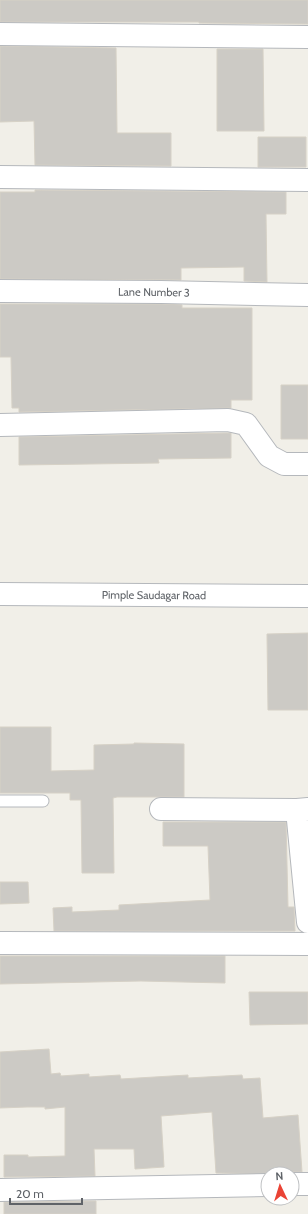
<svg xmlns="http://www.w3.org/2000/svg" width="308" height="1214" font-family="Cabin,sans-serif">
<rect width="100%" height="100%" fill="#f1efe8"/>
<path fill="#cccac5" stroke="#d6d1c6" d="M0,0H308V24L199,23V22H0Z
M0,46L116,48L117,133H171V166L35,165L34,121L0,122Z
M217,49H263L264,131H217Z
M258,137H306V167H258Z
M35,190L286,192V214H266L267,282L244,281V267L181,268V280L0,279V192H35Z
M0,304H161L182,305V308H252V400H231V408L19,412V408H12L11,357H0Z
M281,385H308V439H281Z
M227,433H231V458L158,459L159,463L19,465V437Z
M308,633V710H268L267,634Z
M0,727H51V771L94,770V745L134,744V743L184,744V797H117L113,798L114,873H82L81,800H70V793H0Z
M163,822H286L288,907H294L295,931H54L53,908L72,907V912L119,910V905L210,900L208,846H163Z
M0,882H28L29,903L0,904Z
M0,956H225V983L141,981L0,984Z
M249,992H308V1024L250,1025Z
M49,1049L51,1074L60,1073L61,1076L89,1074V1077L120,1075L121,1079L188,1075V1078L242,1075L243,1079L260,1078L263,1118L298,1115L302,1172H292L285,1174L216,1173L212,1112L161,1116L164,1167L135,1169L134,1149H94L95,1176L4,1177V1155H28V1157L65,1156V1107L45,1109V1107H27L0,1108V1052Z
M96,1201V1214H4V1202Z"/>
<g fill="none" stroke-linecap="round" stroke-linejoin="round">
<defs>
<path id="service" d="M0,801H43"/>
<g id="minor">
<path d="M0,34L308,37"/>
<path d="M0,177L308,180"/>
<path id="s1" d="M0,291L161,292L308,295"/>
<path d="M0,425L228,420L246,424L269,456L284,464H308"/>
<path d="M161,809L297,810"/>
<path d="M308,809L297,810L308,922"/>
<path d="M0,943L308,944"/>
<path d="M292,1184H308"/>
<path d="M0,1190L268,1185"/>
</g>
<g id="tertiary">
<path id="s2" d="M0,594L308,596"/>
</g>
</defs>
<use href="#service" stroke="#b5b8bc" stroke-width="13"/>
<use href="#minor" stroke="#b5b8bc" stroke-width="24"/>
<use href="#tertiary" stroke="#b5b8bc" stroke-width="24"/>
<use href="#service" stroke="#fff" stroke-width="11"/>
<use href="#minor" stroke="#fff" stroke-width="22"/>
<use href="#tertiary" stroke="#fff" stroke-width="22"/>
</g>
<g text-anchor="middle" stroke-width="3" stroke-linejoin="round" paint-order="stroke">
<g font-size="11" fill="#5f6368" stroke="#fff">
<text dy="4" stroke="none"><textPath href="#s1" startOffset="154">Lane Number 3</textPath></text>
<text dy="4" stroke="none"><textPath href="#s2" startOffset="154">Pimple Saudagar Road</textPath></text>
</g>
</g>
<g transform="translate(280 1186) rotate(356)"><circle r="19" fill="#ffffff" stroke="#bfc1c3"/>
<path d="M0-3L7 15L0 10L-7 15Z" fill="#ea4335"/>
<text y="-6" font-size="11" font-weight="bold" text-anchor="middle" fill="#5f6368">N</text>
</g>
<path d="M10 1198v6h72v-6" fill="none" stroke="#5f6368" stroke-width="2"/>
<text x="16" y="1198" font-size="12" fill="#5f6368" stroke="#ffffff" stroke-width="3" paint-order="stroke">20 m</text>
</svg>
